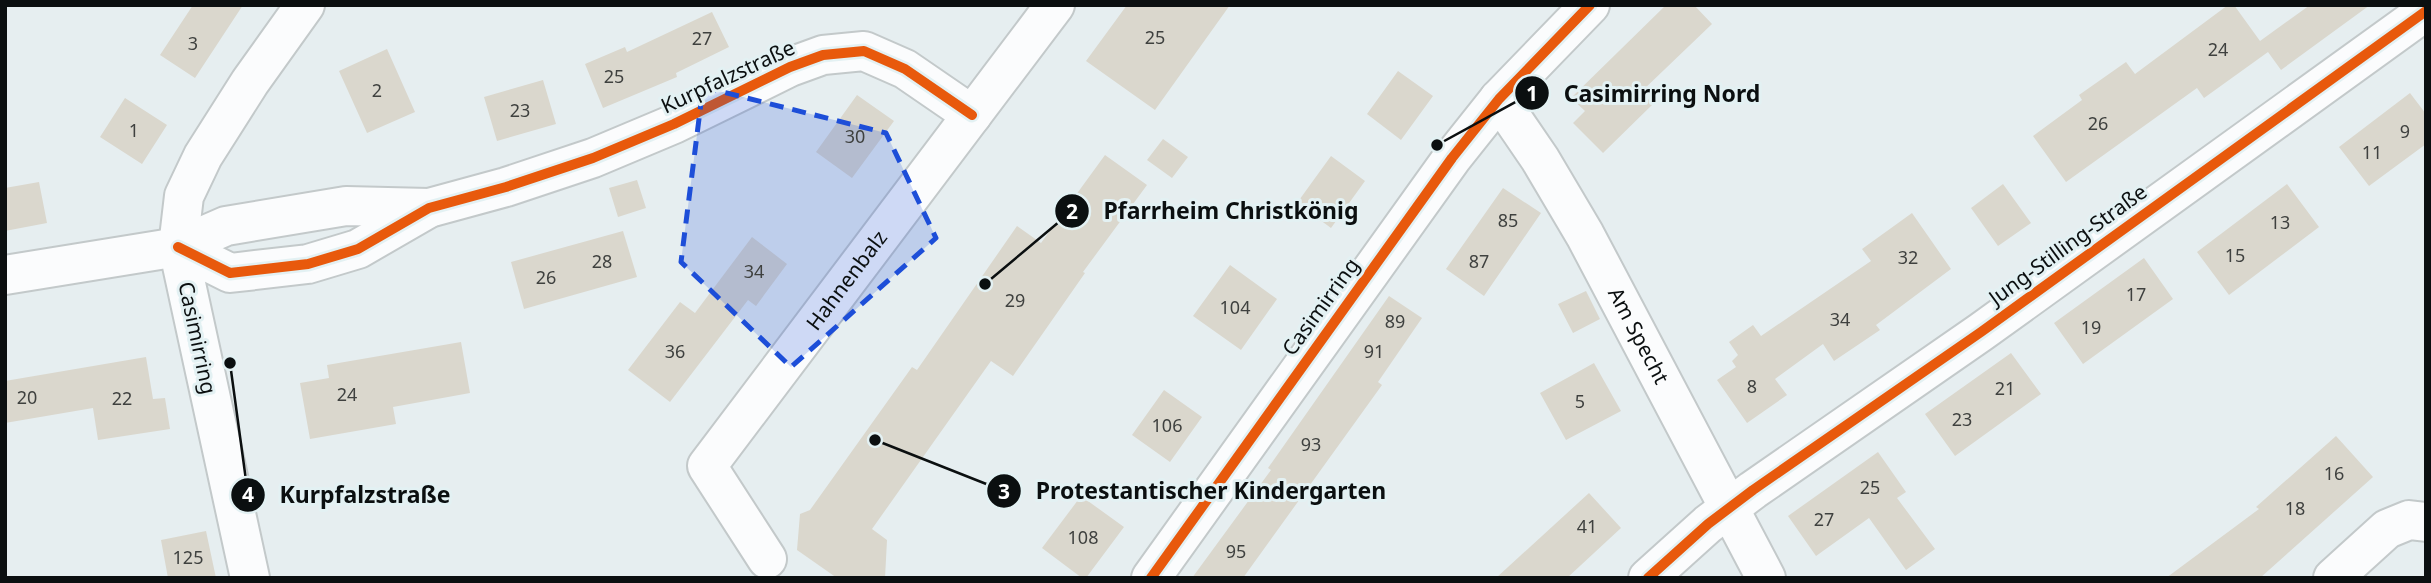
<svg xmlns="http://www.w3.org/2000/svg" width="2431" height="583" font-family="'Noto Sans',sans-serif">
<rect width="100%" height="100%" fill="#e6eef0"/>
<path fill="#dad7cd" d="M193,5H243L195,78L160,55Z
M1127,5H1230L1155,110L1086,61Z
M1666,5H1694L1712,24L1641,92L1653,104L1603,153L1573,123L1585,111L1571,98Z
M2228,5H2234L2260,41L2310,5H2370L2281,70L2268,52L2204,98L2197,88L2066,182L2033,136L2082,100L2079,95L2126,62L2135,74Z
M712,12L729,47L676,73L677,77L603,108L585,64L625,47L627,52Z
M387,49L415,112L367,133L339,71Z
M1398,71L1433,96L1401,140L1367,114Z
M543,80L556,124L497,141L484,97Z
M2410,93L2426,114V144L2369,186L2339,147Z
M857,95L894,121L852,178L816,152Z
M125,98L167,125L142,164L100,137Z
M1163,139L1188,157L1172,178L1147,160Z
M1105,155L1147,185L1083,272L1085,273L1013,376L991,361L872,529L887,540L885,578H837L797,550L800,514L810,510L912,367L917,370L1017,226L1041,243Z
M1331,156L1365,181L1331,228L1297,203Z
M637,180L646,208L618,217L609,188Z
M39,182L47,223L5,231V188Z
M2003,184L2031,223L1998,246L1971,208Z
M2287,184L2319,227L2229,295L2197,252Z
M1503,188L1541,213L1484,296L1446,269Z
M1912,213L1951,269L1876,325L1880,330L1834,361L1823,344L1775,379L1787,395L1747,423L1717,380L1736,367L1732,361L1738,355L1729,342L1753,325L1761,336L1871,261L1862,249Z
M623,231L637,277L524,309L511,262Z
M752,237L787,264L756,306L748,300L670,402L628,370L680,302L695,313Z
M2144,258L2173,299L2083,364L2054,323Z
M1230,265L1277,299L1241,350L1193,316Z
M1586,291L1600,319L1573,333L1558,304Z
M1389,296L1422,318L1378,382L1382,385L1243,578H1192L1271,470L1268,468Z
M461,342L470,393L393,407L396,424L310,439L300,383L329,378L327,365Z
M2011,353L2041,394L1955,456L1925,414Z
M146,357L153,399L165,398L170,429L98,440L93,408L5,423V381Z
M1594,363L1621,411L1566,440L1540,393Z
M1164,390L1202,417L1170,462L1132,435Z
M2336,436L2373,477L2260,578H2166L2259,509L2256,507Z
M1878,452L1906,492L1897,498L1935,549L1906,570L1869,518L1816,556L1788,516Z
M1589,493L1621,528L1567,578H1496Z
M1081,496L1124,527L1086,578H1082L1042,548Z
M206,531L216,578H168L161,540Z"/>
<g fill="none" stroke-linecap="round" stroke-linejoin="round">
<defs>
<g id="street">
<path id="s1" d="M1499,99L1540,159L1585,235L1766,578"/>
<path d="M178,247L230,273L308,264L358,249L429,208L506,187L593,158L674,124L790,67L823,55L864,51L905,69L972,115"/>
<path d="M5,275L178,247L226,226L346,206L429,208"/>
<path id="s2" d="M767,559L707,466L1055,5"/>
<path d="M250,578L178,247L184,196L203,156L250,82L305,5"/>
<path d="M1151,578L1452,158L1499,99L1590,5"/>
<path d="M1648,578L1708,524L1753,490L1981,332L2426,11"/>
<path d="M2333,578L2387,529L2409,520L2426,522"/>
</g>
</defs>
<use href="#street" stroke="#c3c9ca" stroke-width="42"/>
<use href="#street" stroke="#fbfcfd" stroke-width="38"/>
<defs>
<path id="cycleway" d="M178,247L230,273L308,264L358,249L429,208L506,187L593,158L674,124L790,67L823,55L864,51L905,69L972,115
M1151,578L1452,158L1499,99L1590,5
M1648,578L1708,524L1753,490L1981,332L2426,11"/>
</defs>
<use href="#cycleway" stroke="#e3f1f3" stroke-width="15"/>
<use href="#cycleway" stroke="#e8590c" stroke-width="10"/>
</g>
<path fill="#1d4ed8" fill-opacity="0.2" stroke="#1d4ed8" stroke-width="5" stroke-dasharray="14 9" stroke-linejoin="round" d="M703,87L886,133L936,238L791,367L681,262Z"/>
<g text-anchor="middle" stroke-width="6" stroke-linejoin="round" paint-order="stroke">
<g font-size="18" fill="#3f413f">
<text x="1155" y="44">25</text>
<text x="702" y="45">27</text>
<text x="193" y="50">3</text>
<text x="2218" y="56">24</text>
<text x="614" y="83">25</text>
<text x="377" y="97">2</text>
<text x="520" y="117">23</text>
<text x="2098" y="130">26</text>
<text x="134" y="137">1</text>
<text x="2405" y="138">9</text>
<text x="855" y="143">30</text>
<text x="2372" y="159">11</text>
<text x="1508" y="227">85</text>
<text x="2280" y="229">13</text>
<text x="2235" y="262">15</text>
<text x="1908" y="264">32</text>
<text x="602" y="268">28</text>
<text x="1479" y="268">87</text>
<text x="754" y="278">34</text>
<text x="546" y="284">26</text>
<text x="2136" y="301">17</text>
<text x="1015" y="307">29</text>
<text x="1235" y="314">104</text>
<text x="1840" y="326">34</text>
<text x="1395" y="328">89</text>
<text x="2091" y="334">19</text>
<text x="675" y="358">36</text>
<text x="1374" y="358">91</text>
<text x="1752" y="393">8</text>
<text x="2005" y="395">21</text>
<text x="347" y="401">24</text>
<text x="27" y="404">20</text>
<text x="122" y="405">22</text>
<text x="1580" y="408">5</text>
<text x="1962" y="426">23</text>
<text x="1167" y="432">106</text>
<text x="1311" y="451">93</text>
<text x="2334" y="480">16</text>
<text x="1870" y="494">25</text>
<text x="2295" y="515">18</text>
<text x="1824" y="526">27</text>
<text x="1587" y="533">41</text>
<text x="1083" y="544">108</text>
<text x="1236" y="558">95</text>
<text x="188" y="564">125</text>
</g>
<g font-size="21" fill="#0b0f10" stroke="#e3f1f3">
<text transform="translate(728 77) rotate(-25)" y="7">Kurpfalzstraße</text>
<text transform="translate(2068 245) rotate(-36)" y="7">Jung-Stilling-Straße</text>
<text dy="7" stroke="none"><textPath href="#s2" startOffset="343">Hahnenbalz</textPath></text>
<text transform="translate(1321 307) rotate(-54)" y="7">Casimirring</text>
<text dy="7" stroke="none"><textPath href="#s1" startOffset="275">Am Specht</textPath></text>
<text transform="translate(197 338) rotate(78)" y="7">Casimirring</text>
</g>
</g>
<path fill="none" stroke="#0b0f10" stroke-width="2.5" d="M1437 145L1532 93M985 284L1072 211M875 440L1004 491M230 363L248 495"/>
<g fill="#0b0f10" stroke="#e3f1f3" stroke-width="2.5">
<circle cx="1437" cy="145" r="7"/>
<circle cx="985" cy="284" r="7"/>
<circle cx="875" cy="440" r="7"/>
<circle cx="230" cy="363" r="7"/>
<circle cx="1532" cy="93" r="18"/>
<circle cx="1072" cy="211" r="18"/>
<circle cx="1004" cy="491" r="18"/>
<circle cx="248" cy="495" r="18"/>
</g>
<g font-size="21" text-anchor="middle" font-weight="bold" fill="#fff">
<text x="1532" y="101">1</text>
<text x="1072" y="219">2</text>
<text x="1004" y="499">3</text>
<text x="248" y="502">4</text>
</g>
<g font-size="23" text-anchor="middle" font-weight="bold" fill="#0b0f10" stroke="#e3f1f3" stroke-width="6" stroke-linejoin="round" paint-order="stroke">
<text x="1662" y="102">Casimirring Nord</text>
<text x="1231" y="219">Pfarrheim Christkönig</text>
<text x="1211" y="499">Protestantischer Kindergarten</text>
<text x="365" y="503">Kurpfalzstraße</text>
</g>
<rect width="2431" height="583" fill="none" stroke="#0b0f10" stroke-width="14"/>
</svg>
